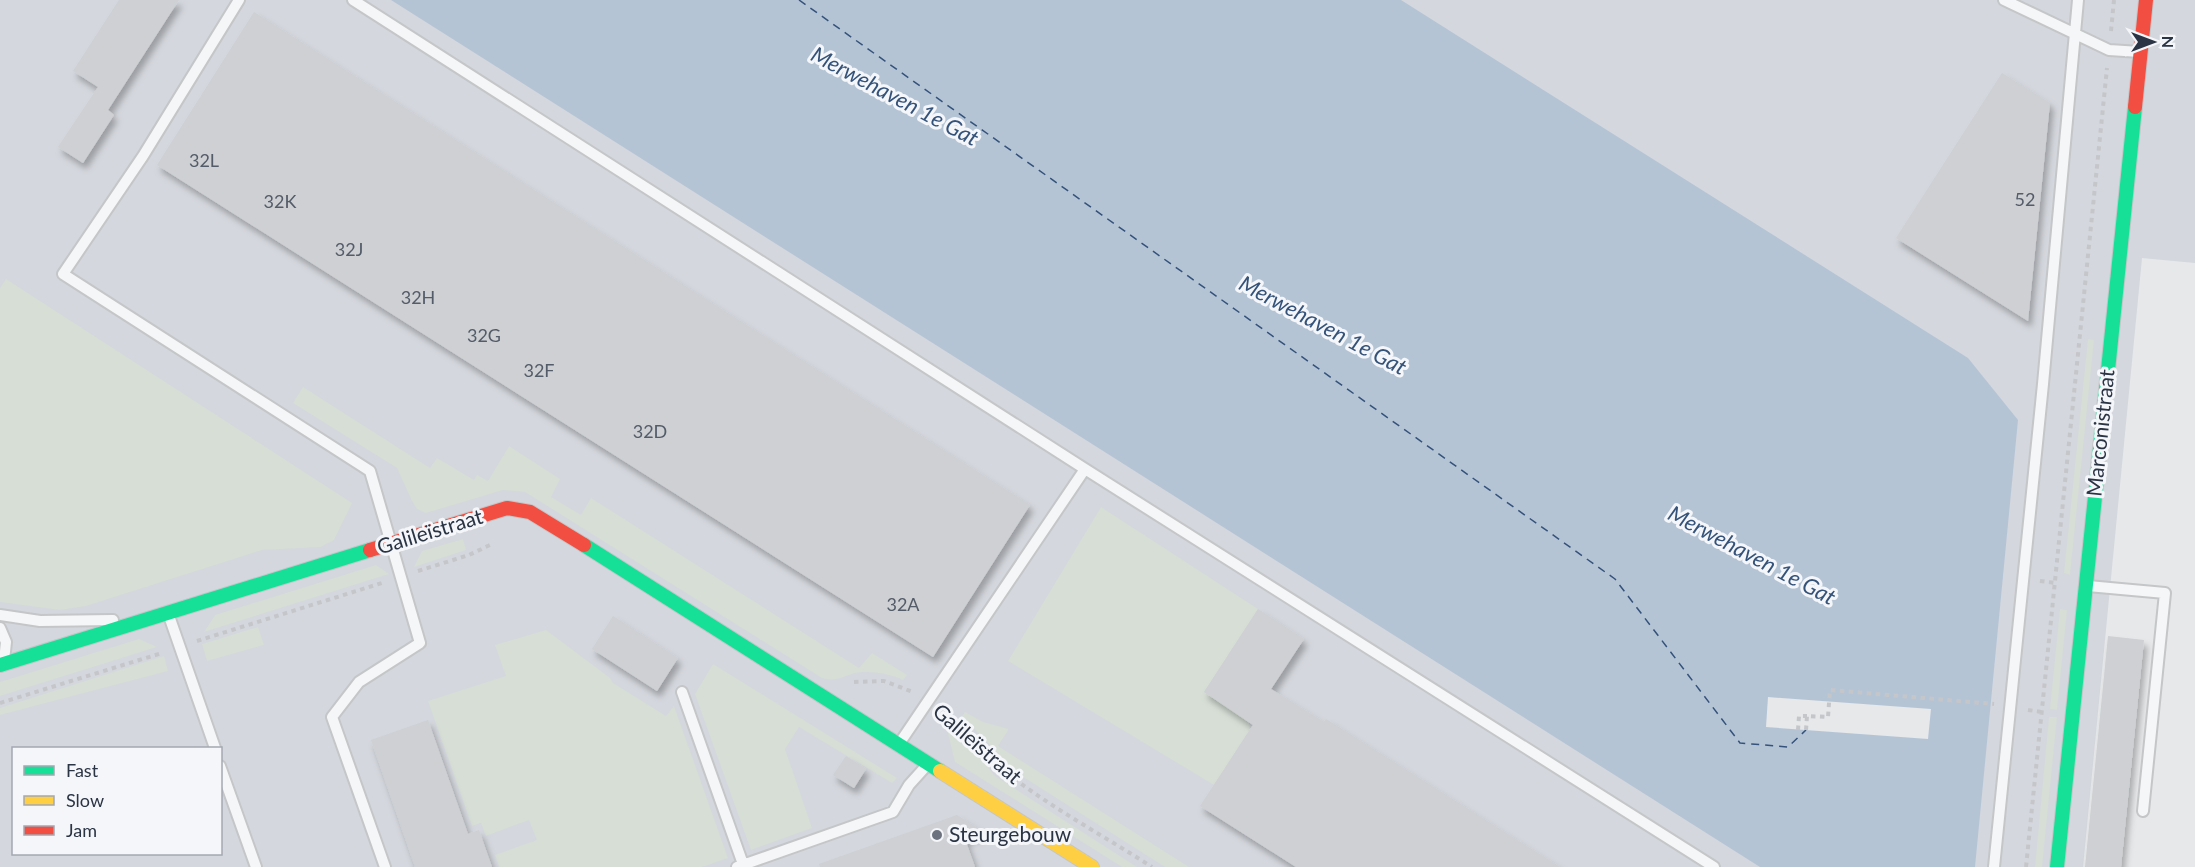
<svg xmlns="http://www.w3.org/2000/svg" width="2195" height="867" font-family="Lato,sans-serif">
<defs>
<filter id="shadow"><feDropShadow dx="3.5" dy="6" stdDeviation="3" flood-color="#0004"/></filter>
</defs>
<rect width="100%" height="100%" fill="#e6e8ea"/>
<path fill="#d4d7dd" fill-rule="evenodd" d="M0,0H2195V263L2142,258L2083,867H0ZM14,748H220V854H14Z"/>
<path fill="#d6ded6" d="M6,279L352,503L334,540L321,547L262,550L86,606L60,610L0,602V288Z
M2088,339L2094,340L2070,575L2064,573Z
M303,387L430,468L437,458L474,480L477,475L488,481L509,446L560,479L551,497L581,515L591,498L859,668L872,653L907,675L903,680C891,674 868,670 855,673C842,677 836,682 822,678L525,492L503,490L426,513L417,509L412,501L397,468L293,403Z
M1101,507L1258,609L1204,692L1249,722L1250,729L1214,785L1008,661Z
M463,539L466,550L414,567L422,551Z
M376,565L389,574L204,632L215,615Z
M2060,609L2067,610L2057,710L2050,709Z
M258,627L264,645L207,661L202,644Z
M546,630L610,678L613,683L666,716L674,706L728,858L702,867H499L495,855L537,840L529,820L486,836L481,823L472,826L428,701L506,676L495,645Z
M139,639L157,647L0,696V682Z
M164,656L168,671L0,715V708Z
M713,664L897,778L892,783L799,727L785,749L812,828L751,850L695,694Z
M965,712L983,722L1009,729L998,746L1189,867H1165L1017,773L962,716Z
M2049,717H2057L2042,867H2035Z
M946,725L961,735L995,776L1137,867H1122L955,762Z"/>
<path fill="#b4c4d5" d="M391,0H1401L1968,358L2018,420L1975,867H1760Z"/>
<path fill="#e6e8ea" d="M1768,697L1931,709L1928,739L1766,727Z"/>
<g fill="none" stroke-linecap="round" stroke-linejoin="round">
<path stroke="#34527a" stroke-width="1.5" stroke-dasharray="8 6" stroke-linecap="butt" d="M799,0L1615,579L1740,743L1788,747L1806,730"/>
</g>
<path fill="#ced0d3" filter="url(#shadow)" d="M119,0H179L108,110L114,115L83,163L58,147L98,87L73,71Z
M254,12L1030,505L933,657L157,165Z
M2002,73L2050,103L2028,321L1896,238Z
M1258,609L1304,639L1271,689L1324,722L1326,719L1560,867H1296L1200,806L1253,725L1204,692Z
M613,616L678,658L657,691L592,649Z
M2108,636L2144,640L2121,867H2085Z
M428,720L468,834L479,830L492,867H415L371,740Z
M846,756L866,769L854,788L833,775Z
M957,815L984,832L965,839L975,867H820L819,864Z"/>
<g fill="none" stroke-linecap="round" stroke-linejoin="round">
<defs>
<path id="lane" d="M239,0L143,156L63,274L370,471L420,643L359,682L332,717L385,867
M353,0L1085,469L899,744
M2004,0L2109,50L2140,52
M1085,469L1714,867
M2088,586L2165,593L2143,811
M168,613L215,748
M0,615L40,621L113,620
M0,628L6,642L4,661
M682,692L744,867
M220,766L256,867
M737,867L893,812L909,785L928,764
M1994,867L2043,384L2078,0"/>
<path id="fast" d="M584,545L940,771
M0,665L370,550
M2057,867L2135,107"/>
<path id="slow" d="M940,771L1092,867"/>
<path id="jam" d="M2135,107L2146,0
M370,550L507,508L530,512L584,545"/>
</defs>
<use href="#lane" stroke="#c4c6c8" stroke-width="14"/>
<use href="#fast" stroke="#c4c6c8" stroke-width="16"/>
<use href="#slow" stroke="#c4c6c8" stroke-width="16"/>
<use href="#jam" stroke="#c4c6c8" stroke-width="16"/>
<path stroke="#c5c6ca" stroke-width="4" stroke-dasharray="4.5 4.5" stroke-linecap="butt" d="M2111,31L2114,0
M418,571L469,555L492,544
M2040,581L2056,583
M197,641L385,582
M854,682L884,681L913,692
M0,703L162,653
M2028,710L2042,712
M942,711C970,731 988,760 1016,780C1059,812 1107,838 1152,867
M1798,730L1799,716H1807
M1806,730L1807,716L1828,717L1830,690L1994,704
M2026,867L2107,68"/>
<use href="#lane" stroke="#f5f6f7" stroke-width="10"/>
<use href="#fast" stroke="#16e098" stroke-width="14"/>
<use href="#slow" stroke="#ffcf43" stroke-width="14"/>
<use href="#jam" stroke="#f24e42" stroke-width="14"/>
</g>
<circle fill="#6c737f" stroke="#f4f6f9" stroke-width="2" cx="937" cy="835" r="6"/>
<g text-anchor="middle" stroke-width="6" stroke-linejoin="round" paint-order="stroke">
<g font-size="18" fill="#545c69">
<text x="204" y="167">32L</text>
<text x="2025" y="206">52</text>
<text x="280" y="208">32K</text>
<text x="349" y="256">32J</text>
<text x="418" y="304">32H</text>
<text x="484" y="342">32G</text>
<text x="539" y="377">32F</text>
<text x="650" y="438">32D</text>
<text x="903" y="611">32A</text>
</g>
<g font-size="21" fill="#2b3445" stroke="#f4f6f9">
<text transform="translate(2101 433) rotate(-84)" y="7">Marconistraat</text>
<text transform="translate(430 532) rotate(-17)" y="7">Galileïstraat</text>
<text transform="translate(977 744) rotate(41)" y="7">Galileïstraat</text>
</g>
<g font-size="21" fill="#2b3445" stroke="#f4f6f9" text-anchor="start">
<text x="949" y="842">Steurgebouw</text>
</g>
<g font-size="22" font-style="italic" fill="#34527a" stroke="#f4f6f9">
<text transform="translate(895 96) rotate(28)" y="8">Merwehaven 1e Gat</text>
<text transform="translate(1323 325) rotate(28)" y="8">Merwehaven 1e Gat</text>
<text transform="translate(1752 555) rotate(28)" y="8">Merwehaven 1e Gat</text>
</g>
</g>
<rect x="12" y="747" width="210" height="108" fill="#f4f6f9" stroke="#a4a8b1" stroke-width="1.5"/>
<rect x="24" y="766" width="30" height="9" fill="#16e098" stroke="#a4a8b1" stroke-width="1.5"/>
<text x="66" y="777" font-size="18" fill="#2b3445">Fast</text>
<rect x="24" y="796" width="30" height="9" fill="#ffcf43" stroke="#a4a8b1" stroke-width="1.5"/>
<text x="66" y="807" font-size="18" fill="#2b3445">Slow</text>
<rect x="24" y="826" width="30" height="9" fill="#f24e42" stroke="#a4a8b1" stroke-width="1.5"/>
<text x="66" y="837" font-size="18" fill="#2b3445">Jam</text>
<g transform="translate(2153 42) rotate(90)" stroke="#f4f6f9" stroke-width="4.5" paint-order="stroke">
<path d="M0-4.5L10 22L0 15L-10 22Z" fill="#2b3445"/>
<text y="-9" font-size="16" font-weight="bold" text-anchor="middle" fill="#2b3445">N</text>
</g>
</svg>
